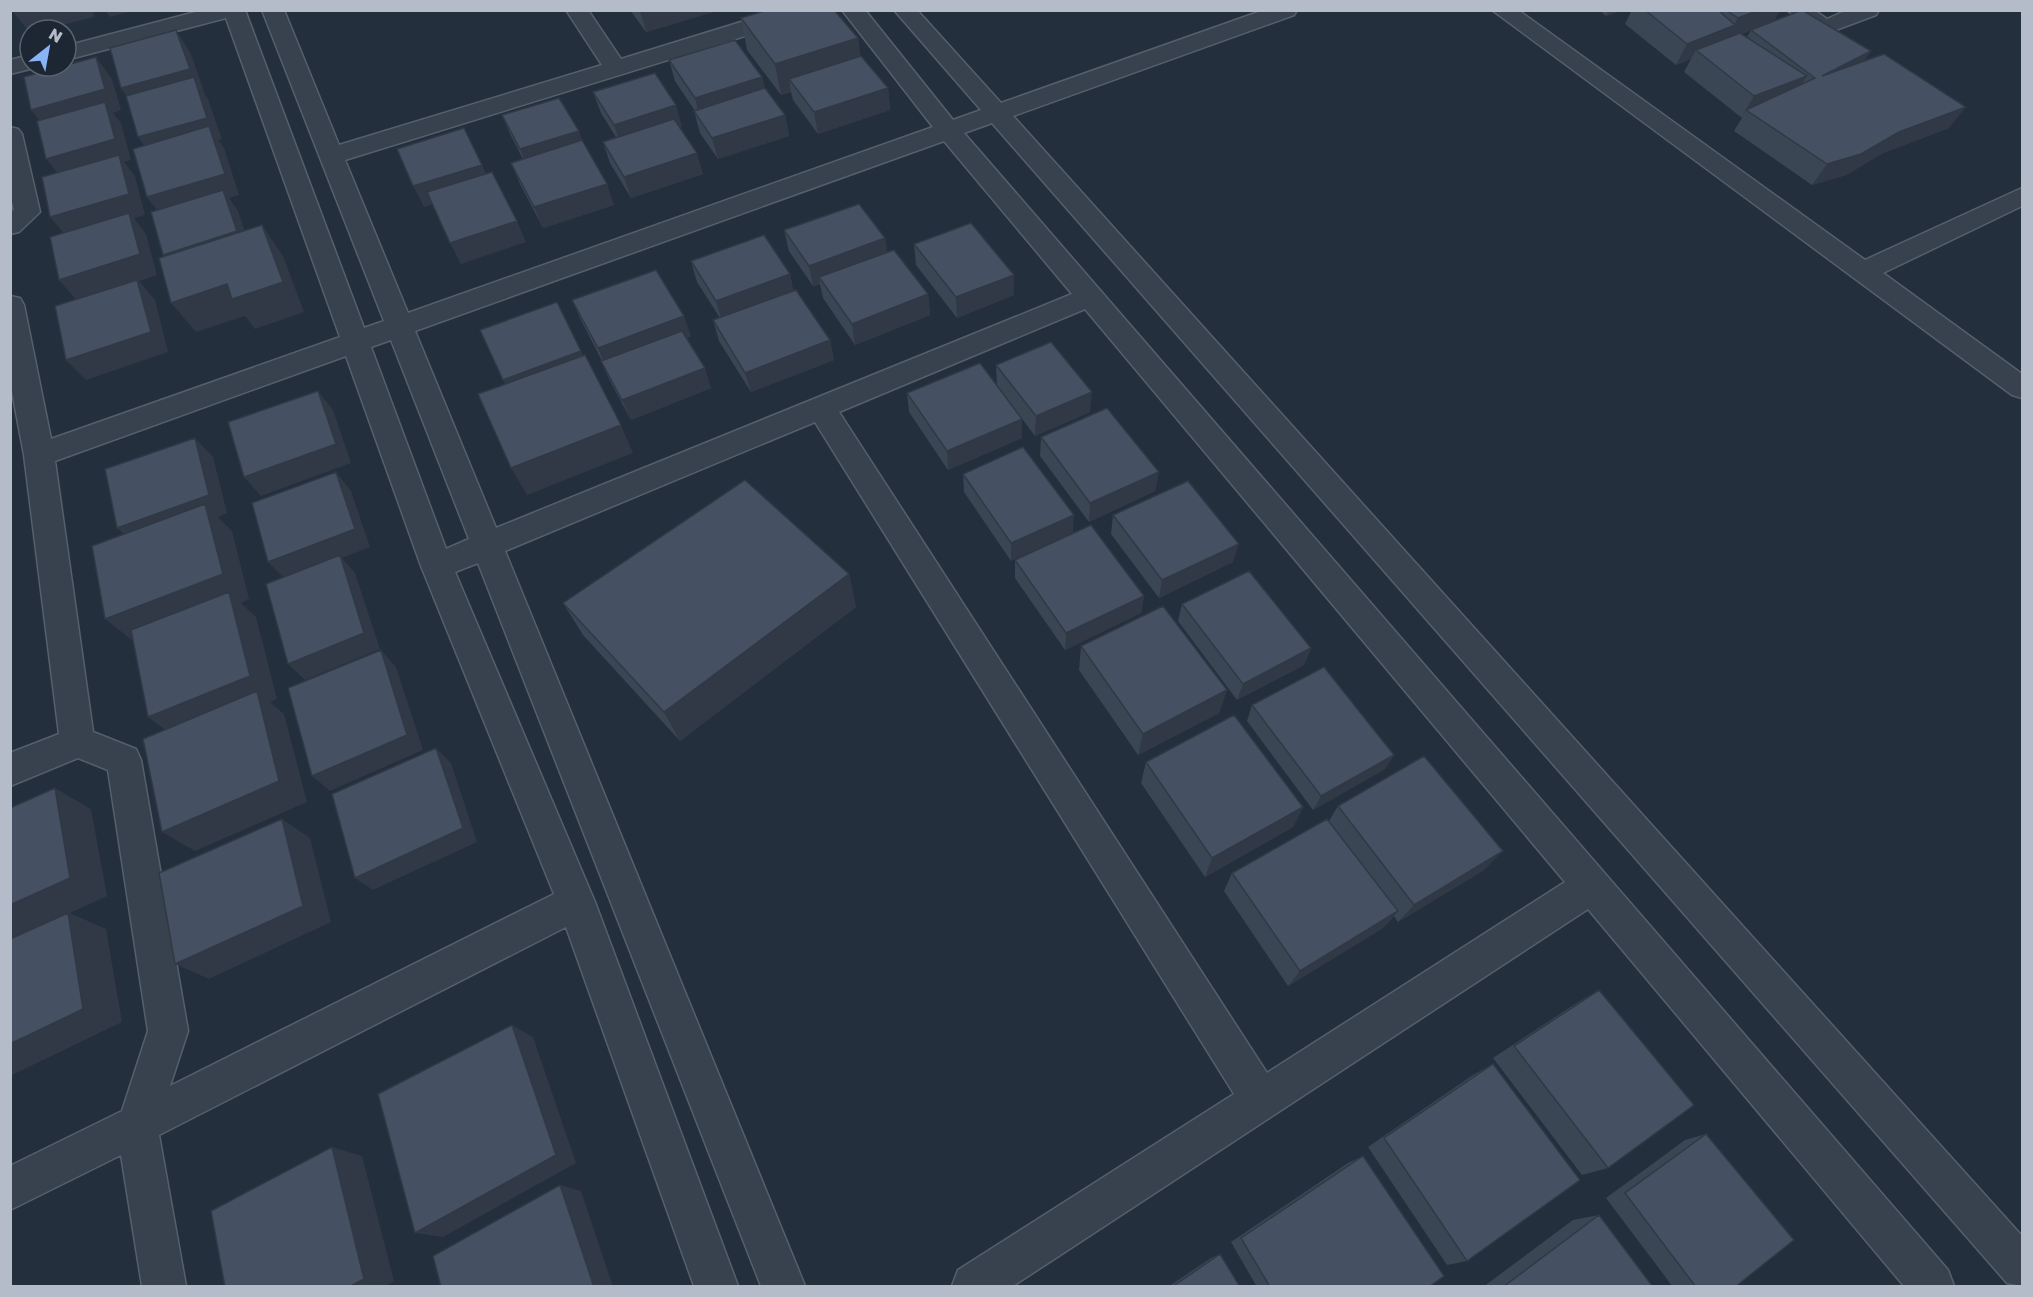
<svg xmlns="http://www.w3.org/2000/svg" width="2033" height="1297" font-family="'Golos Text',sans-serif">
<rect width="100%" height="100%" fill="#242f3e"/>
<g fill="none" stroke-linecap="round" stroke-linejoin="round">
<defs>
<path id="minor" d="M203,10H245L364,328L384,321L262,10H284L339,145L602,65L566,10H588L621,59L780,10H816L813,15L345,160L408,313L933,127L842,10H865L953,120L981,110L894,10H917L1001,103L1264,10H1297L1294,15L1013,116L2022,1236V1286L2007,1283L992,123L964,133L1948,1270L1954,1286H1904L1588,909L1013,1286H952L958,1270L1234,1094L815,422L505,551L805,1286H761L478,563L455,572L595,902L738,1286H694L566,927L159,1135L186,1286H142L121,1155L10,1210V1166L122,1111L148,1031L108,770L78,758L10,786V753L59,734L24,455L10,381V296L20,298L24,305L51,439L340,337L226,18L66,60V46ZM944,141L1072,294L496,528L415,331ZM1085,309L1565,882L1267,1073L839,412ZM391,340L469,539L446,549L371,347ZM346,356L421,566L554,894L170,1086L188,1031L141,760L136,749L93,732L55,461Z
M1492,10H1518L1865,260L2022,188V206L1883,273L2022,374V398L2012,395Z
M1787,10H1814L1827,19L1847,10H1879L1876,15L1825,34L1817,32Z
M30,55V66L38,67L10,74V60Z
M10,127L18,129L22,134L40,212L19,232L10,234V212L14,210L10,194Z"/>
</defs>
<use href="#minor" stroke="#565f6c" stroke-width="3"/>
<use href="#minor" fill="#38414e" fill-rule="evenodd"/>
</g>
<path fill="#3b4654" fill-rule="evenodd" d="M630,10H712L713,12L646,32Z
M1599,10H1623L1606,16Z
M1632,10H1780L1774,21L1871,51L1864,61L1949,128L1883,153L1846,175L1812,185L1734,131L1742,118L1684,72L1691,59L1676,65L1625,24ZM1751,30L1747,37L1742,34Z
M741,18L858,38L860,56L888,88L890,110L818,134L793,100L791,92L781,95L747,50Z
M669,60L762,77L765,89L785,115L789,136L718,159L700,133L694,111H695L675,81Z
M593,92L682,126L680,127L703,174L631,198L610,163L603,142L616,137L601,113Z
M502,115L582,140L614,205L543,228L520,184L511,163L523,159L511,136Z
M784,230L885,238L887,252L928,294L930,315L855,345L823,298L820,284L813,286L789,251Z
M914,244L1014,275V295L957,318L916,265Z
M691,261L790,274L793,291L830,340L834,360L751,392L719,341L713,320L720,318L697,282Z
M572,300L691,336L687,338L711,388L631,420L610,381L601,361H602L581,320Z
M996,365L1090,412L1035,436L997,385Z
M907,393L1022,419V438L948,470L909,412Z
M1041,437L1159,472L1155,491L1089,522L1040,456Z
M963,474L1074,515L1011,561L964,492Z
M1113,515L1233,562L1159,598L1111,534Z
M1015,560L1144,596L1141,613L1065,650L1015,578Z
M849,574L856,607L680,741L583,635L563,603Z
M1182,604L1311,648L1304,665L1237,700L1178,621Z
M1081,646L1227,690L1219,713L1138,755L1079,670Z
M1252,705L1394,755L1385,769L1313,810L1247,721Z
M1146,762L1303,807L1293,827L1205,877L1141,783Z
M1338,806L1484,870L1398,922L1394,916L1383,928L1288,986L1224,891L1232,873L1329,821Z
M1599,990L1608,1168L1582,1175L1493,1058L1575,1004Z
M1493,1064L1467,1261L1447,1265L1368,1147L1473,1075Z
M1706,1134L1735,1287H1673L1606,1198L1685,1140Z
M1363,1156L1429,1287H1257L1231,1242L1348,1163Z
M1599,1215L1653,1287H1483L1573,1220Z
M1220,1254L1240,1287H1168L1211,1258Z"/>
<path fill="#303945" d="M18,10H93L94,17L42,30H30V33L13,12Z
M105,10H136L110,17Z
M642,10H712L713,12L646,32L640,11Z
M1609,10H1623L1606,16Z
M1759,10H1780L1774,21L1727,40L1696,50L1691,59L1676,65L1687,44L1734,25L1738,18Z
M176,30L190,52L204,91H203L208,99L222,139L218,140L224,148L239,195L229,198L238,211L252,252L179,276L163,255V218L147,197L154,159L138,137L137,110L121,88Z
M858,38L862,70L789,79L791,92L781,95L775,64Z
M1871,51L1857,72L1822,76Z
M96,57L112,79L121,110L113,113L121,123L131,160L124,162L135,176L145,215L134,218L146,234L157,275L139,281L155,300L168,352L86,380L66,360L77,301L59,280L68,238L50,217L63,180L46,159L48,131L31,110Z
M1807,76L1793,98L1746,110L1741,118L1754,96Z
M762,77L767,98L700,119L695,98Z
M888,88L890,110L818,134L814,112Z
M676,105L682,126L621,146L614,125Z
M1966,107L1949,128L1883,153L1846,175L1812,185L1827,164L1899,132Z
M785,115L789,136L718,159L712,138Z
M579,131L586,152L529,170L520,149Z
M697,153L703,174L631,198L624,177Z
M482,165L492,186L424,207L413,186Z
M607,184L614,205L543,228L534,207Z
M517,221L526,242L461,264L450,243Z
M262,225L283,256L304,312L255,329L245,316L196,332L171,303Z
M885,238L888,259L819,277L820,284L813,286L809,266Z
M790,274L794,294L722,322L716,301Z
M1014,275V295L957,318L956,297Z
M928,294L930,315L855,345L852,324Z
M684,316L691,336L606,368L598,348Z
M830,340L834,360L751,392L745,373Z
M581,351L590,371L514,399L503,380Z
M705,368L711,388L631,420L622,400Z
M318,391L333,410L351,463L261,496L244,477Z
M1092,392L1090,412L1035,436L1036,416Z
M1022,419V438L948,470L947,451Z
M621,425L633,453L527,495L511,468Z
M195,438L213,457L227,513L218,517L232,531L249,599L241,603L256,617L277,699L270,702L284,714L307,802L195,851L162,832L179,740L148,717L137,644L105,619L138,547L117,528Z
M336,472L351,491L370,547L342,558L355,573L380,649L305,680L288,664L286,580L268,562Z
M1159,472L1155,491L1089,522L1090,503Z
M1074,515L1073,533L1011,561V543Z
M1239,544L1233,562L1159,598L1162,580Z
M849,574L856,607L680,741L664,712Z
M1144,596L1141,613L1065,650L1066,633Z
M1311,648L1304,665L1237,700L1243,684Z
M381,650L396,667L423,750L330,791L312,776Z
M1227,690L1219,713L1138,755L1143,734Z
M436,748L451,763L477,842L373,890L355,878Z
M1394,755L1385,769L1313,810L1321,796Z
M55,788L91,809L107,896L70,913L106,929L122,1022L10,1076V905Z
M1303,807L1293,827L1205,877L1212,858Z
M282,819L310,838L331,922L209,979L175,964Z
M1503,851L1484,870L1398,922L1414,905Z
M1398,911L1383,928L1288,986L1300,971Z
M512,1025L533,1037L576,1163L443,1237L415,1233Z
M332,1147L362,1156L394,1281L384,1287H349Z
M560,1185L581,1191L613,1287H594Z"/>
<path fill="#455162" stroke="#303945" stroke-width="1.5" d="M767,10H834L858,38L775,64L741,18Z
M1645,10H1718L1735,25L1687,44Z
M1726,10H1759L1738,18Z
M1802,10L1871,51L1822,76L1884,54L1966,107L1899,132L1861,154L1827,164L1746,110L1815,78L1751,30Z
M176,30L190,69L121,88L110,48Z
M1740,33L1807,76L1754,96L1696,50Z
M735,40L762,77L695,98L669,60Z
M861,56L888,88L814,112L789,79Z
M96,57L105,89L31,110L24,77Z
M655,73L676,105L614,125L593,92Z
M194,77L207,118L138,137L126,96Z
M765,88L785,115L712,138L694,111Z
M559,98L579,131L520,149L502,115Z
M105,102L115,139L46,159L37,121Z
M674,119L697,153L624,177L603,142Z
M209,126L225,174L147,197L133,149Z
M464,128L482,165L413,186L397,149Z
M582,140L607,184L534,207L511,163Z
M119,155L129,194L50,217L42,177Z
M492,172L517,221L450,243L427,192Z
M223,190L237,231L163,255L151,212Z
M859,204L885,238L809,266L784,230Z
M129,213L140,254L59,280L50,237Z
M971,223L1014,275L956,297L914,244Z
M262,225L283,282L232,299L227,284L171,303L159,258Z
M764,235L790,274L716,301L691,261Z
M894,250L928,294L852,324L819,277Z
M656,270L684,316L598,348L572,300Z
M137,280L151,332L66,360L55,306Z
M796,290L830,340L745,373L713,320Z
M557,302L581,351L503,380L480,330Z
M682,331L705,368L622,400L601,361Z
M1051,342L1092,392L1036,416L996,365Z
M585,355L621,425L511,468L478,394Z
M980,363L1022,419L947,451L907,393Z
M318,391L336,444L244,477L228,422Z
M1107,408L1159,472L1090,503L1041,437Z
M195,438L209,495L117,528L105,469Z
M1023,447L1074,515L1011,543L963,474Z
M336,472L355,529L268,562L252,503Z
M745,480L849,574L664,712L563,603Z
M1188,481L1239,544L1162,580L1113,515Z
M205,504L223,574L105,619L92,546Z
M1091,525L1144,596L1066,633L1015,560Z
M340,555L364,633L288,664L266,584Z
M1249,571L1311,648L1243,684L1182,604Z
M229,592L250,676L148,717L131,630Z
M1163,606L1227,690L1143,734L1081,646Z
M381,650L407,735L312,776L288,688Z
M1324,667L1394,755L1321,796L1252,705Z
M257,691L279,781L162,832L143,739Z
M1234,715L1303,807L1212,858L1146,762Z
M436,748L463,828L355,878L332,794Z
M1424,756L1503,851L1414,905L1338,806Z
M55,788L70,878L10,905V808Z
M282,819L303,906L175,964L159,873Z
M1327,819L1398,911L1300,971L1232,873Z
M68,913L83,1009L10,1044V939Z
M1599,990L1694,1105L1608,1168L1514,1046Z
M512,1025L556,1155L415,1233L378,1094Z
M1493,1064L1580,1180L1467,1261L1384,1138Z
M1706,1134L1794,1240L1735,1287H1696L1625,1193Z
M332,1147L364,1279L349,1287H225L211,1211Z
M1363,1156L1444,1276L1429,1287H1270L1241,1238Z
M560,1185L594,1287H441L433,1256Z
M1599,1215L1653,1287H1503Z
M1220,1254L1240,1287H1172Z"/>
<rect width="2033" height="1297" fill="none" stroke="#b4bcc9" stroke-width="24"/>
<g transform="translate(48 48) rotate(31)"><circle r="28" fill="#1d2633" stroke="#59626f" stroke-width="1.5"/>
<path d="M0-4.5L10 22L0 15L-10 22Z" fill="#8ab4f8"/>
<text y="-9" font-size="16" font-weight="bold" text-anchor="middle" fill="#b4bcc9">N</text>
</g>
</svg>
